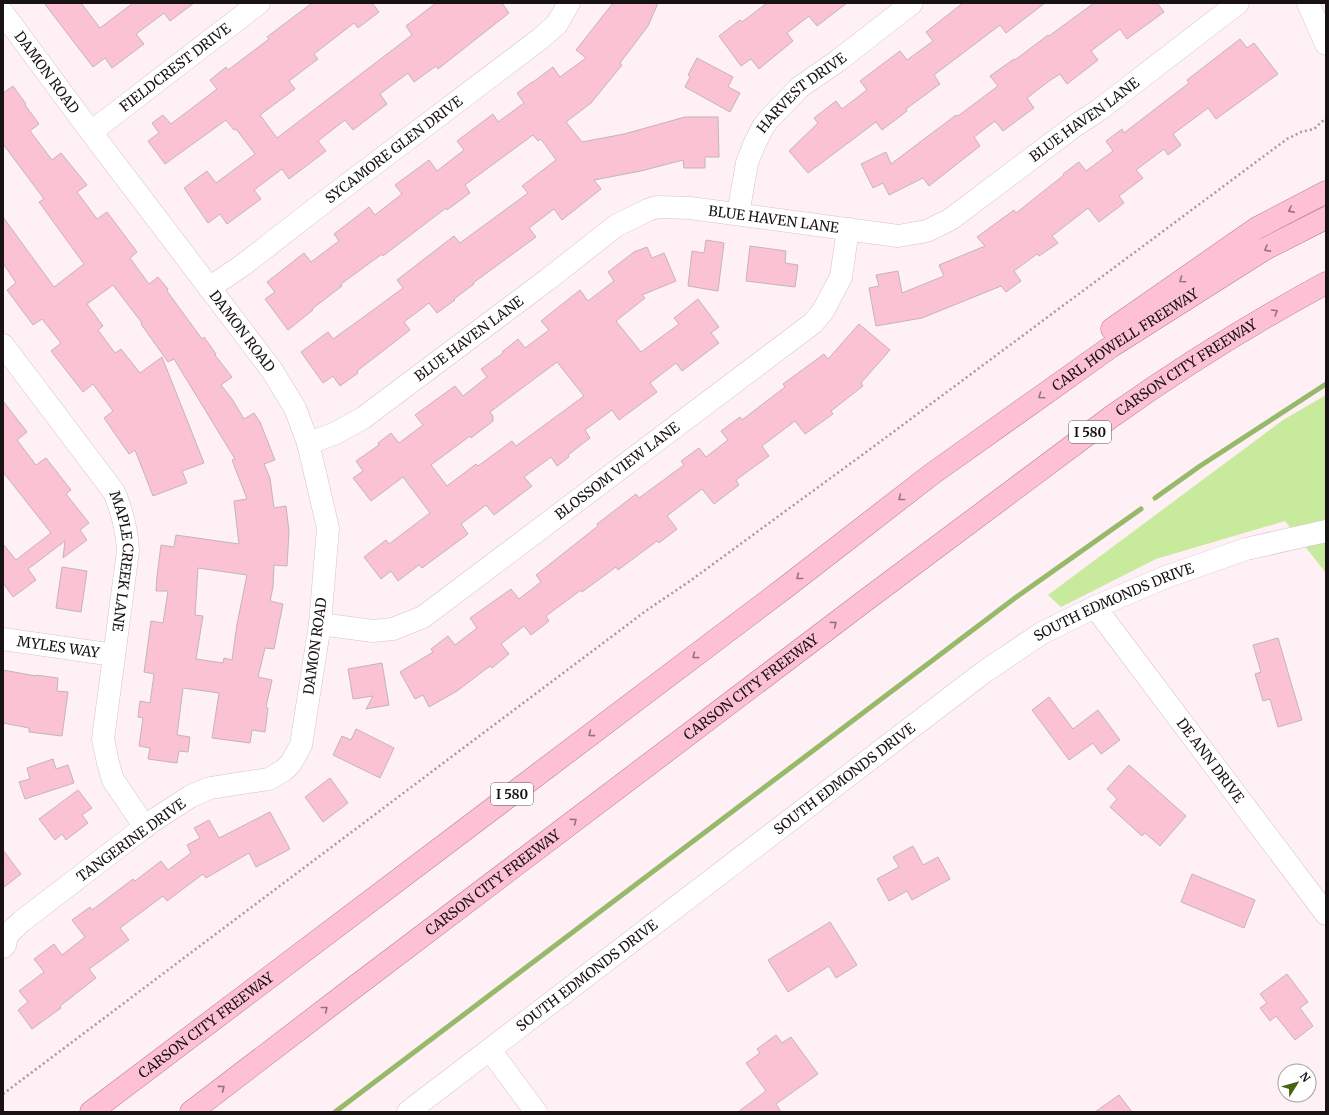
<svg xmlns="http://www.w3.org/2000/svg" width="1329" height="1115" font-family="Merriweather,serif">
<rect width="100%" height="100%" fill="#fef0f4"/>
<path fill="#c8ea9d" d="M1326,395V573L1285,521L1156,559L1061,607L1048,595L1283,420Z"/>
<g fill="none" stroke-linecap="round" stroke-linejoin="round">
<path stroke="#97b96a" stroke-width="5" d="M1155,498L1200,466L1326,384
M335,1112L1015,598L1141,509"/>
</g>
<path fill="#fac2d3" stroke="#c5b4b9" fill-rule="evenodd" d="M44,3H81L100,28L133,3H194L170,21L164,13L136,34L144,44L112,68L105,58L93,67Z
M312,3H372L379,12L358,28L354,23L314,54L318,59L289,81L295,89L260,115L277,138L412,35L406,26L436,3H502L509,13L438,69L436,66L414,82L408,73L380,94L387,104L353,130L345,120L318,141L326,151L289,179L282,169L254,190L261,199L227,224L220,214L208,223L184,188L207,171L216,183L255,154L236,129L234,130L226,120L165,164L148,141L159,133L152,123L163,115L171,124L217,89L210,80L226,67L228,70L269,39L267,37Z
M613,3H658L648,26L620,63L622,65L591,103L566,122L582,142L624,134L685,117H718L719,157H705V168H684L683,160L641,171L594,180L601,189L562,220L554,209L529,228L536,237L473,283L474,284L454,299L455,300L437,313L429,303L404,322L410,330L357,371L358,373L340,386L333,376L323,383L301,352L328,332L333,339L365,316L403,288L397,280L454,236L460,243L528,193L522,186L556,160L541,139L538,141L533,135L465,185L470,193L447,210L446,208L383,256L382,254L341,284L342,286L312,309L313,310L288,330L265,299L275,292L267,282L304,253L311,262L339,241L334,234L369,207L375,215L402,194L395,185L429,160L437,171L464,150L457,141L493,114L498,122L524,103L517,93L532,82H533L553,67L560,77L586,58L576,50Z
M767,3H847L817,26L809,16L787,33L793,41L759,69L751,59L741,66L719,36L740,20L742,22Z
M963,3H1045L1006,33L1000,25L934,75L940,84L906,109L907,111L882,130L876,122L808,173L789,151L818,123L814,118L836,101L842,109L867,90L860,81L900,51L907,60L933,41L926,32Z
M1094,3H1157L1164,12L1127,39L1120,29L1091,51L1098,60L1067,84L1060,74L1049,81L1027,98L1034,108L1003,131L995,121L974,137L980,146L929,186L923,178L889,195L883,183L873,188L861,164L886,152L891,164L956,115L958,116L998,86L990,76L1014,59L1015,60L1048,35L1049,36Z
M1240,39L1247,48L1254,43L1278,74L1216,119L1208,108L1173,134L1181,145L1168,155L1164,149L1136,170L1143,178L1119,196L1124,203L1099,222L1088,208L1052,236L1058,243L1039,256L1037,254L1014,271L1021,281L1006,292L1001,286L922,318L876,326L869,288L879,286L876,275L898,271L902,293L944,276L939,265L985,246L977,237L1014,210L1016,213L1064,175L1063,174L1079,162L1086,171L1113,151L1106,141L1122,129L1124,133L1159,106L1189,83L1187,80Z
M697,58L733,77L728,87L740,93L730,112L685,87L690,77L688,75Z
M13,86L26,104L25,105L39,124L30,131L52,160L61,153L87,185L77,192L97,219L107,212L137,252L130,258L149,284L158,277L168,289L167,291L202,339L204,337L216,354L215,355L232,377L221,385L232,399L244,419L254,413L260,422L275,460L264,464L270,478L274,508L286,506L289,531L287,566L274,565L273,587L270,601L283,604L274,649L265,648L258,677L272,680L266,707L268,708L265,732L252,730L250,743L212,738L219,693L183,688L177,735L190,737L188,752L179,751L177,763L148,759L150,748L139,746L143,718L138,717L140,701L150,703L154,674L144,672L151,621L163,623L168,591H156L157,576L161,545L174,547L176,535L239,544L234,501L247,499L232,460L235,459L174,359L168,362L141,324L142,323L113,285L87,304L103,326L98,330L115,353L121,349L140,373L162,357L204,463L182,471L187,483L153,496L135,450L129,454L104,418L113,411L93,384L83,392L51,351L61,343L42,319L33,325L7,290L16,283L3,263V217L54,287L84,264L39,202L44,199L3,144V93ZM198,568L247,575L237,624L232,660L224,658L223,663L196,659L203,616L195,615Z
M706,240L724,243L718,291L688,286L692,251L704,253Z
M750,246L786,251L785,263L798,265L795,287L746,281Z
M647,247L652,258L664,253L676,281L642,295L645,298L616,321L641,352L679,324L674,318L698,299L719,327L711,333L719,343L682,371L676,363L650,383L657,392L619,420L612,410L585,430L590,438L568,455L569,457L557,466L551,457L524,477L532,486L494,515L486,505L461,524L468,534L422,568L419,565L398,581L391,571L381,579L364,557L386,540L389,544L430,513L403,477L371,501L353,478L363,471L356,461L379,445L378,443L391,433L399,443L423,425L415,415L455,386L463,396L487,377L481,369L503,353L502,352L518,339L525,348L549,330L541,321L580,290L588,301L614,281L608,272L634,252ZM557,362L584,396L516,446L512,441L478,466L476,464L447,486L431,465L470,436L471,438L493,421V416L490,412Z
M859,324L890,350L861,383L863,386L831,411L833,414L805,434L795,421L762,446L769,456L736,480L739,485L714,504L702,489L667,516L677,529L659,543L657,541L618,570L616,567L582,592L581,590L546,616L549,621L531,635L524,626L501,644L509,654L492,668L490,666L457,691L429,707L423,695L415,699L400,672L433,652L431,649L448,636L455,645L477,628L470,618L511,589L519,599L541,582L536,575L598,526L597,524L636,494L639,498L684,465L681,461L699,448L706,457L728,440L721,431L740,417L742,420L785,387L783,384L824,354L828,359Z
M3,401L27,432L17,440L36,465L46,458L71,490L66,494L89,523L80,530L87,540L63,558L65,541L28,569L36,580L13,597L3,583V544L16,560L51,533L3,472Z
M62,567L87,571L81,612L56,608Z
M1278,638L1302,720L1278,727L1270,699L1263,701L1255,674L1261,672L1253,645Z
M382,663L389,705L366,709L373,696L353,699L348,669Z
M3,670L36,676V675L58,678L57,691L68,692L62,736L29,732V728L3,723Z
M1049,697L1073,729L1098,710L1120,740L1101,754L1093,743L1069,760L1032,710Z
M356,729L394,748L380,778L333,755L342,736L351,740Z
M53,759L56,769L68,765L74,783L25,799L19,782L30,779L27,768Z
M1129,765L1186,816L1160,846L1145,833L1142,836L1110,807L1117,799L1107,789Z
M330,778L348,803L323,822L305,797Z
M78,790L92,808L82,815L88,823L66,840L62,834L55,840L39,819Z
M270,812L290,849L256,867L249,853L206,878L203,874L167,901L163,896L120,928L129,940L89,969L96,978L60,1006L61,1008L32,1029L18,1010L28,1002L19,991L44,972L34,959L54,944L62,955L85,937L72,920L90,907L92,910L133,879L135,881L161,861L168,870L191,853L187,845L200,838L194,828L209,820L219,838Z
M913,846L923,865L938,857L950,879L912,900L907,891L889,901L877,879L899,867L893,857Z
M3,850L21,874L3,888Z
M1192,874L1255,900L1244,928L1181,902Z
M830,922L857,965L836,978L829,966L788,992L768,960Z
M1287,974L1308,1002L1300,1008L1313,1026L1295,1040L1276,1016L1270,1021L1260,1008L1267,1003L1260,994Z
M776,1035L782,1043L791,1037L818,1074L776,1104L781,1112H738L766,1091L746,1063L760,1053L757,1049Z
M1119,1095L1132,1112H1095Z"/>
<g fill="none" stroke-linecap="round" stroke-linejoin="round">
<defs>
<g id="minor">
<path d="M1308,3L1326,44"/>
<path id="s1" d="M3,13L91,132L271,369L295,408L308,443L328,528L320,624L301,745L291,763L284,770L269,779L210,788L191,796L151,822L22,921L7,935L5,945L3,947"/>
<path id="s2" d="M91,132L259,3"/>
<path id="s3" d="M738,214L747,163L754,145L763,127L770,118L800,87L839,60L912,3"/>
<path id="s4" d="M209,288L243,265L315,209L540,39L557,24L569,3"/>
<path id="s5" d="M3,345L114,492C122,511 127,530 128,551L103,739L108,763L113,780L145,827"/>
<path id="s6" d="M308,443L334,434L363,418L547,280L617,225L648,210L657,207L690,208L898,236L927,231L951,219L1076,125L1099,110L1238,3"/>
<path id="s7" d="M1095,607L1326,914"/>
<path id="s8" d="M320,624L373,631L393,629L423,617L813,323L823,311L841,277L848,229"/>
<path id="s9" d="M3,639L114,655"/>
<path d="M490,1050L536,1112"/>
<path id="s10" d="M408,1112L984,672L1042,633L1095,607L1166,577L1246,549L1326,531"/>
</g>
<g id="highway">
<path d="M1112,329L1257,228L1326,192"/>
<path id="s11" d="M91,1112L786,587L932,474L1112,346L1265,249L1326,218"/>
<path id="s12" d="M191,1112L352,989L866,600L1111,417C1180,368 1252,323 1326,283"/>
</g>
</defs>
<use href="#minor" stroke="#d4c3c8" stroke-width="23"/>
<use href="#highway" stroke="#ae8391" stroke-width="23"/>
<path stroke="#a59a9d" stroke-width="2.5" stroke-dasharray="2 3" stroke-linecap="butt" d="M3,1094L647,610L690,581L873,447L1287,139L1301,132L1314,129L1326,118"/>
<use href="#minor" stroke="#fff" stroke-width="22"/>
<use href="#highway" stroke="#fec0d4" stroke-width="22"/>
</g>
<defs><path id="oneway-chevron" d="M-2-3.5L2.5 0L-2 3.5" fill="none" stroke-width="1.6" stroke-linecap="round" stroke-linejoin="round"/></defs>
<g stroke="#96727e">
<use href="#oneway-chevron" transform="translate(1291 210) rotate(153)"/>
<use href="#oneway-chevron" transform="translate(1267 249) rotate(151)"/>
<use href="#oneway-chevron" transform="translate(1182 280) rotate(145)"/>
<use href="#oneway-chevron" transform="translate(1275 312) rotate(-30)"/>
<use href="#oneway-chevron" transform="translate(1041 396) rotate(145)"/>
<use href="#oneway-chevron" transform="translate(901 498) rotate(142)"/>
<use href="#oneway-chevron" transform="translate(799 577) rotate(142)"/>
<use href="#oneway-chevron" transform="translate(834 624) rotate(-37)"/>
<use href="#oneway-chevron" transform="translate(695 656) rotate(143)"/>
<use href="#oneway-chevron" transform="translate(591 734) rotate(143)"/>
<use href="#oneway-chevron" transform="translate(574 821) rotate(-37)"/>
<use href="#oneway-chevron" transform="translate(325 1009) rotate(-38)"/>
<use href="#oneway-chevron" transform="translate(222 1088) rotate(-37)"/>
</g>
<g text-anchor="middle" stroke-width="3" stroke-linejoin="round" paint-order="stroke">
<g fill="#fff" stroke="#5d595a" stroke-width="1">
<rect x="1069" y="421" width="42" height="22" rx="3"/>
<rect x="491" y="783" width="42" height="22" rx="3"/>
</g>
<g font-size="13" font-weight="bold" fill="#181214">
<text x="1090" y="437">I 580</text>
<text x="512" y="799">I 580</text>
</g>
<g font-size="14" fill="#181214" stroke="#fff">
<text dy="5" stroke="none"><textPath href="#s2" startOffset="106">FIELDCREST DRIVE</textPath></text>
<text dy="5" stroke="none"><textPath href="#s1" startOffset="74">DAMON ROAD</textPath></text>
<text dy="5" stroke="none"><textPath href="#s3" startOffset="143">HARVEST DRIVE</textPath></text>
<text dy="5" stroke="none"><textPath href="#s6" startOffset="889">BLUE HAVEN LANE</textPath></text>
<text dy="5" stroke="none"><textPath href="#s4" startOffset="231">SYCAMORE GLEN DRIVE</textPath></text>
<text dy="5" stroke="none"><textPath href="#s6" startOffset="541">BLUE HAVEN LANE</textPath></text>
<text dy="5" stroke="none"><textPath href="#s1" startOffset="398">DAMON ROAD</textPath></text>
<text dy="5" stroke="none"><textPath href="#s6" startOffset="193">BLUE HAVEN LANE</textPath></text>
<text dy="5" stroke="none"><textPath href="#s11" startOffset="1291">CARL HOWELL FREEWAY</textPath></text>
<text dy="5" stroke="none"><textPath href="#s12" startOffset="1243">CARSON CITY FREEWAY</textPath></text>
<text dy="5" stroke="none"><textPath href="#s8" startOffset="349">BLOSSOM VIEW LANE</textPath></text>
<text dy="5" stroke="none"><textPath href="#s5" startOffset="255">MAPLE CREEK LANE</textPath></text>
<text dy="5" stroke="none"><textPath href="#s10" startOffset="873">SOUTH EDMONDS DRIVE</textPath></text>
<text transform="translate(315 646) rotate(-82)" y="5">DAMON ROAD</text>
<text dy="5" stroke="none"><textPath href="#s9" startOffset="56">MYLES WAY</textPath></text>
<text dy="5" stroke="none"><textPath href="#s12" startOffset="703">CARSON CITY FREEWAY</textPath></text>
<text dy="5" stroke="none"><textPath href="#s7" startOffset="192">DE ANN DRIVE</textPath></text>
<text dy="5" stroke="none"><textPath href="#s10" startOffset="549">SOUTH EDMONDS DRIVE</textPath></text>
<text transform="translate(131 840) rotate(-36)" y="5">TANGERINE DRIVE</text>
<text dy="5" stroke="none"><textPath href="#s12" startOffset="379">CARSON CITY FREEWAY</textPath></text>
<text dy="5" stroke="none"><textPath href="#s10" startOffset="225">SOUTH EDMONDS DRIVE</textPath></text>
<text dy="5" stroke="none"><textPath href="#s11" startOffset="144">CARSON CITY FREEWAY</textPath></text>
</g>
</g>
<rect width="1329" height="1115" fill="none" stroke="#181214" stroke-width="8"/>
<g transform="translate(1297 1083) rotate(53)"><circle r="19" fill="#ffffff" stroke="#a3a0a1"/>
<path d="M0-3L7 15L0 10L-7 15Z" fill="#476315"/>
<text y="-6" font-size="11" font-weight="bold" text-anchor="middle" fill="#181214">N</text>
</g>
</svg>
